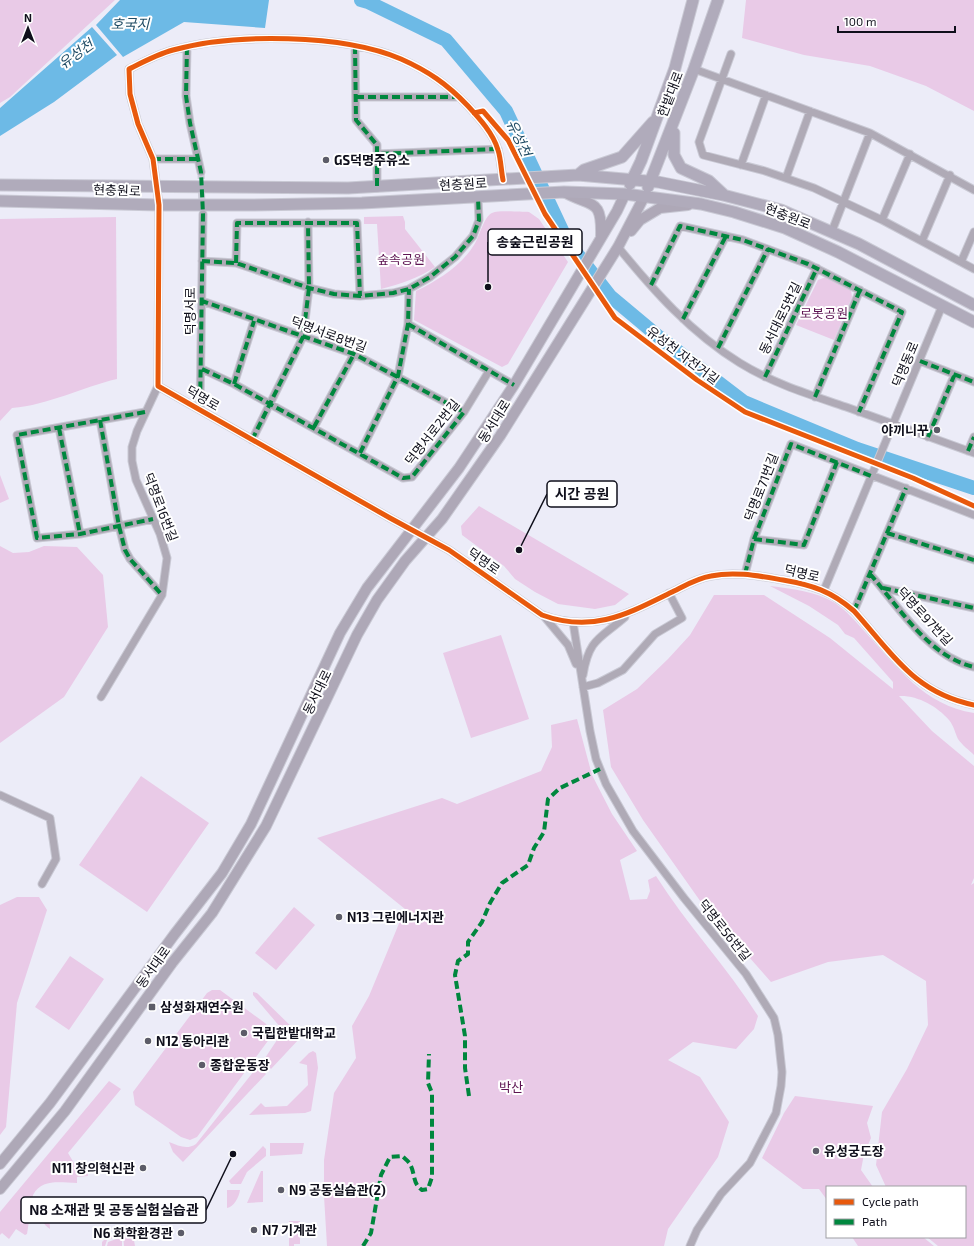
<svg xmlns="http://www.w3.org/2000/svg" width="974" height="1246" font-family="'Exo 2','Noto Sans KR',sans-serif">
<rect width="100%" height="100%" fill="#ececf8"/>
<path fill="#e9cae7" d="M0,0H115L10,97L0,103Z
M746,0H974V111L926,86L870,66L804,55L742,38Z
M529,212L539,219L568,262L508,364L502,367L414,320L416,291C437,281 461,266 474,245C479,238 484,216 492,213C499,210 520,212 529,212Z
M403,216L405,222V229L435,267C418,278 401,284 381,289L377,224H364V217Z
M116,217L117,379C82,387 49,405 12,408L0,421V219Z
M826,277L851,290L852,297L834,340L796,325L818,280Z
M0,475L9,499L0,503Z
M479,506L629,594L615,605L595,609L558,604L535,592L515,579L504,566L462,535L461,526Z
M0,546L13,553L29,552L44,546L77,547L103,575L108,627L64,697L0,743Z
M770,586C792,589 816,591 835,603C847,611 856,622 866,633C898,668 924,705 974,713V755C969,750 962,745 958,739C955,733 954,726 949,720C937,706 917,695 899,696L932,731L974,766V878L971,885L974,883V1246H938L927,1237H965V1187H886L876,1165L882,1112L907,1069L928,1025L926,981L883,955L828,962L771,982L703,905L643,820L611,767L603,710L637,689L668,659L690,635L714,595H764L830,638L893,689V682L854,638L845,634L838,625L809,606Z
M501,635L529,719L471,738L443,653Z
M577,719L592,775L612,814L637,851L620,860L630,900L647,899L650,891L648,880L656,876C687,925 727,967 758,1016L754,1029L736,1049L693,1042L668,1060L700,1077L729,1122L718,1157L668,1229L664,1246H327L324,1196V1160L334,1093L356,1058L352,1026L369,996L405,909L317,838L442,798L457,804L541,771L552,747L551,725Z
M141,776L209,823L147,912L79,865Z
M17,897H39L47,910L17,1003L6,1127L0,1135V905Z
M294,907L315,925L276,970L255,953Z
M70,956L104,979L69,1030L35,1007Z
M212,990H220L265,1023C270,1028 271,1031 270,1038L197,1137L190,1140L181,1137L135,1105L133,1092L207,993Z
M253,992L257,993L300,1035V1038L271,1069L263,1061L279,1037L281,1028L253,995Z
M313,1051L316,1053L318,1068L311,1111L305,1113L249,1115L261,1103L265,1107L287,1106L308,1085L307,1065L299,1063L309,1053Z
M258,1066L266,1074L183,1162L173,1152L169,1142C179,1146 187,1150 196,1144Z
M109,1081L121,1089L68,1153L74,1163L87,1164L88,1176L77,1177V1183C61,1183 42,1178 33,1195L27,1234L25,1235L16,1229L9,1239L2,1233L0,1235V1212Z
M795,1096L873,1106L867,1123L871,1138L864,1154L861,1170L873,1187H827V1200L819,1189H803L762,1158L784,1113Z
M270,1143H304L302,1154L270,1156Z
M263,1146L266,1149V1156L247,1172L241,1184H231L229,1181Z
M261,1171H263V1202L247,1203Z
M227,1190H240C239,1197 234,1207 227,1208Z
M48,1199L50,1229C40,1222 40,1215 42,1204Z
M289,1221H300V1244H294V1246H289Z
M131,1231V1232L107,1240L105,1246H102V1242L106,1238Z
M123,1235H133L135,1246H124Z
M122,1237V1246H107L108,1242Z
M852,1237H923L934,1246H858Z"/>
<path fill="#6dbae6" d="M120,0H269L265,28L184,22L123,57L96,25Z
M92,27L117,55L54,102L0,136V108Z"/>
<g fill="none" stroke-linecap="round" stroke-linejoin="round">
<path stroke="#6dbae6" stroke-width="14" d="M361,0L368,2L446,40L506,111L567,241L610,296L659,337L744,402L857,449L974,488"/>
<path stroke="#cbcbd7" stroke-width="7" stroke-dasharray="7 3.5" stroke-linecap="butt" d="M201,172L202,207"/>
<defs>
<path id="street" d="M355,46L356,120L377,145V154L498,149
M187,47L186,96L190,123L201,172
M731,54L699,142L703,155L765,171L814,188L882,220L974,269
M694,69L870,133L974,190
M356,97H459
M377,154V188
M153,159H198
M741,165L766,95
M786,178L810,111
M503,180C501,170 501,159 498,150C493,133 479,118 467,105C447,84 428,71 401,59C343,34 234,33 173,50C158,54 143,62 129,69L130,94L138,124L153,159L159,205L158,386L390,518L449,550L542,615C594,634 629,613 674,591C686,585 698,578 711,576C735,571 759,576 783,580C812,585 831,591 854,611C892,653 914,693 974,705
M882,220L910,154
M832,231L870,133
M922,241L950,175
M618,247C653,290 691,333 740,363C774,384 811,395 849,408C890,423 932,438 974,453
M202,261L236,263L309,288L334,294L360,296L393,293L409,289L430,277L455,257L473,236L479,220L478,198
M961,262L974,232
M236,263L237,223H357L360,296
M651,285L680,226L743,240L808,264L902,312L859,412
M202,301L354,354L464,412
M683,319L726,236
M408,324L514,385
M718,348L768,249
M920,361L974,382
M202,369L234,384L403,478L412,477L464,412L489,371
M765,377L817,268
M234,384L254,321
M815,397L860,290
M200,409L203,214
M145,412L17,435L37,538L80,534L153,519
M100,420L119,526L125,550L130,559L162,595
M314,427L354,354
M59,428L80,534
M928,437L954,376
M252,440L303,337L309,288L308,222
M968,451L974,437
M360,453L398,376L408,324L409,289
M887,533L974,560
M754,539L804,545L837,462
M745,574L754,539L791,444L974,515
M870,574C899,607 929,657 974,667
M883,588L974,608
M824,590L942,306
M854,611L906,488
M543,615L568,645L576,664
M573,622L590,731L596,759L606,784L633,831L684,898L746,974L774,1018L778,1035L782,1072L781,1086L776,1113L750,1163L721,1194L697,1230L690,1246
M583,675C589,638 600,639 625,617
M583,687L598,683L623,670L655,634L682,618L669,593
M101,697L162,595L167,558L160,534L136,480L132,461V447L137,431L158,386
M0,795L50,818L56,859L42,884"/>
<path id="secondary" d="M564,192C592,208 602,197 601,236
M631,231L640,220L660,208L688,205
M0,1164L50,1103L174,935L222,873L251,824L340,633L367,588L459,468L514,385L617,211L625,194
M0,1189L65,1111L172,963L212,913L266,826L357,635L377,600L405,561L442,519L500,436L618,247L644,197"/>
<path id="primary" d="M674,133V155L681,168L709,181L723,194
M578,175L584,170L622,157L653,122
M630,184L641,161L675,68L693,0
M0,185L348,188L578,175L658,182L723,195L781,210L859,244L974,305
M648,187L694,69L718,0
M0,201L159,205H253L362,203L564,192L625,194L701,204L734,212L785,228L838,252L974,322"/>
</defs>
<use href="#street" stroke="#c9c9d4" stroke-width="9"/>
<use href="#secondary" stroke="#c9c9d4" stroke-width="12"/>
<use href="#primary" stroke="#c9c9d4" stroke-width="13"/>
<use href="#street" stroke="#afaab6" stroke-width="7"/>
<use href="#secondary" stroke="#aea8b7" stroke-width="10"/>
<use href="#primary" stroke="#b0abbb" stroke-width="11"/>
<path stroke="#00873e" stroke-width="4" stroke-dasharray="8 4" stroke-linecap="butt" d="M355,46L356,120L377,145V154L498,149
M187,47L186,96L190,123L201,172L203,214L200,409
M356,97H459
M377,154V188
M153,159H198
M202,261L236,263L309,288L334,294L360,296L393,293L409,289L430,277L455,257L473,236L479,220L478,198
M236,263L237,223H357L360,296
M651,285L680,226L743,240L808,264L902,312L859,412
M683,319L726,236
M408,324L514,385
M718,348L768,249
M920,361L974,382
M202,369L234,384L403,478L412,477L464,412L354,354L202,301
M765,377L817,268
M234,384L254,321
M815,397L860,290
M145,412L17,435L37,538L80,534L153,519
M100,420L119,526L125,550L130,559L162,595
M314,427L354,354
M59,428L80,534
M928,437L954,376
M252,440L303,337L309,288L308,222
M968,451L974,437
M360,453L398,376L408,324L409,289
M887,533L974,560
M754,539L804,545L837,462
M745,574L754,539L791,444L871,476
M870,574C899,607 929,657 974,667
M883,588L974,608
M854,611L906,488
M469,1096L465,1068V1036L455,975L458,961L468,954V942L482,922L490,903L502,883L528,865L534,848L544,832L548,799L560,788L600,769
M363,1246L371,1233L381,1175L390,1157L402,1156C405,1159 410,1162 411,1166C415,1175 413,1184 422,1190L428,1189L432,1177V1093L428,1083L429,1054"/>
<defs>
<path id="cycleway" d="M474,113L483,111L508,140L545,214L615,318L697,380L745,412L913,478L974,506
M503,180C501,170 501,159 498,150C493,133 479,118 467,105C447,84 428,71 401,59C343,34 234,33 173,50C158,54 143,62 129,69L130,94L138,124L153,159L159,205L158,386L390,518L449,550L542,615C594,634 629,613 674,591C686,585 698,578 711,576C735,571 759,576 783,580C812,585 831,591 854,611C892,653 914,693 974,705"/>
</defs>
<use href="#cycleway" stroke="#fff" stroke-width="8"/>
<use href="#cycleway" stroke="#e8590c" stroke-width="5"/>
</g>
<g fill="#5c5c68" stroke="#fff" stroke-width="1.5">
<circle cx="326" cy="160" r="4"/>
<circle cx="937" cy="430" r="4"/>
<circle cx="339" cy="917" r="4"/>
<rect x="148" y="1003" width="8" height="8" rx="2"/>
<circle cx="244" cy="1033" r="4"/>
<circle cx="148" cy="1041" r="4"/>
<circle cx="202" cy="1065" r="4"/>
<circle cx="816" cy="1151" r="4"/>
<circle cx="143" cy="1168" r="4"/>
<circle cx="281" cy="1190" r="4"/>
<circle cx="254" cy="1230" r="4"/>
<circle cx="181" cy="1233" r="4"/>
</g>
<g text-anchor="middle" stroke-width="4" stroke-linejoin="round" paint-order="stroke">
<g font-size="13" fill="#0f0f1b" stroke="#fff">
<text transform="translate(670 94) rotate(-69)" y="5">한밭대로</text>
<text transform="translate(463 184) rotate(-3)" y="5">현충원로</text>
<text transform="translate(117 190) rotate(2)" y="5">현충원로</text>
<text transform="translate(788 216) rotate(21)" y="5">현충원로</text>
<text transform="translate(190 311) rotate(-90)" y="5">덕명서로</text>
<text transform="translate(780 318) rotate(-64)" y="5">동서대로5번길</text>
<text transform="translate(329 334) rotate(20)" y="5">덕명서로8번길</text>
<text transform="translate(683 355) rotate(37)" y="5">유성천 자전거길</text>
<text transform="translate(905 364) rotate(-67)" y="5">덕명동로</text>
<text transform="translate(203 398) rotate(30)" y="5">덕명로</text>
<text transform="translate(494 421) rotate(-58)" y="5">동서대로</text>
<text transform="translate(432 432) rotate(-52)" y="5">덕명서로2번길</text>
<text transform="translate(761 487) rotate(-69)" y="5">덕명로71번길</text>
<text transform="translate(161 507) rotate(69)" y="5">덕명로16번길</text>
<text transform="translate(484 561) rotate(35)" y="5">덕명로</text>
<text transform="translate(802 573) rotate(13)" y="5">덕명로</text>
<text transform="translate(925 616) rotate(47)" y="5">덕명로97번길</text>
<text transform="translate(317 692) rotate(-64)" y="5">동서대로</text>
<text transform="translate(725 930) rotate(51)" y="5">덕명로56번길</text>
<text transform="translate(153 967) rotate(-54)" y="5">동서대로</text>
</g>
<g font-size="13" font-weight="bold" fill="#0f0f1b" stroke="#fff" text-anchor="start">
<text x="334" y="165">GS덕명주유소</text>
<text x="929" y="435" text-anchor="end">야끼니꾸</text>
<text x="347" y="922">N13 그린에너지관</text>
<text x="160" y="1012">삼성화재연수원</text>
<text x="252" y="1038">국립한밭대학교</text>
<text x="156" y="1046">N12 동아리관</text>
<text x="210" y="1070">종합운동장</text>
<text x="824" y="1156">유성궁도장</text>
<text x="135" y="1173" text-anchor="end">N11 창의혁신관</text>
<text x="289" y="1195">N9 공동실습관(2)</text>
<text x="262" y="1235">N7 기계관</text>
<text x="173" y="1238" text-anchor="end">N6 화학환경관</text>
</g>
<g font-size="13" fill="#5d1452" stroke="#fff">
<text x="401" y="264">숲속공원</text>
<text x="824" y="318">로봇공원</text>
<text x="511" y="1092">박산</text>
</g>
<g font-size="14" font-style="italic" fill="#1f4b64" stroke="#fff">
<text x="130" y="29">호국지</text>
<text transform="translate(76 54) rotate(-36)" y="5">유성천</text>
<text transform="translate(519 138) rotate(65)" y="5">유성천</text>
</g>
</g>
<path fill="none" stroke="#0f0f1b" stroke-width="1.5" d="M488 287L488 242M519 550L547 494M233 1154L206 1210"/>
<g fill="#0f0f1b" stroke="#fff" stroke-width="1.5">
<circle cx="488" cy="287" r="4"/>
<circle cx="519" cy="550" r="4"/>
<circle cx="233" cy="1154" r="4"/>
</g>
<g fill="#fff" stroke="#0f0f1b" stroke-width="1.5">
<rect x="488" y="229" width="94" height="26" rx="4"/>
<rect x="547" y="481" width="70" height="26" rx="4"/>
<rect x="21" y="1197" width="185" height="26" rx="4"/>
</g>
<g font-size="14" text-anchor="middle" font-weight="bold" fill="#0f0f1b">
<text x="535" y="247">송숲근린공원</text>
<text x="582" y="499">시간 공원</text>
<text x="114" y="1215">N8 소재관 및 공동실험실습관</text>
</g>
<rect x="826" y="1186" width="140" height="52" fill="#ffffff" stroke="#9f9fa4"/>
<rect x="834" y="1199" width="20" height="6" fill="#e8590c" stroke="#9f9fa4"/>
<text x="862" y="1206" font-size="12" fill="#0f0f1b">Cycle path</text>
<rect x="834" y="1219" width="20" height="6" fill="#00873e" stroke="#9f9fa4"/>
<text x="862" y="1226" font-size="12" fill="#0f0f1b">Path</text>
<g transform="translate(28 28)" stroke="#ffffff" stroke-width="3" paint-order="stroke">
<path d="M0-3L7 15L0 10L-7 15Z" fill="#0f0f1b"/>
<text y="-6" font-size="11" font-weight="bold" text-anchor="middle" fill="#0f0f1b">N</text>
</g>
<path d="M838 26v6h117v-6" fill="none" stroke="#0f0f1b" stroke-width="2"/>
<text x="844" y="26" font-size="12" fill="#0f0f1b" stroke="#ffffff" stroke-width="3" paint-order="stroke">100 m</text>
</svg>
